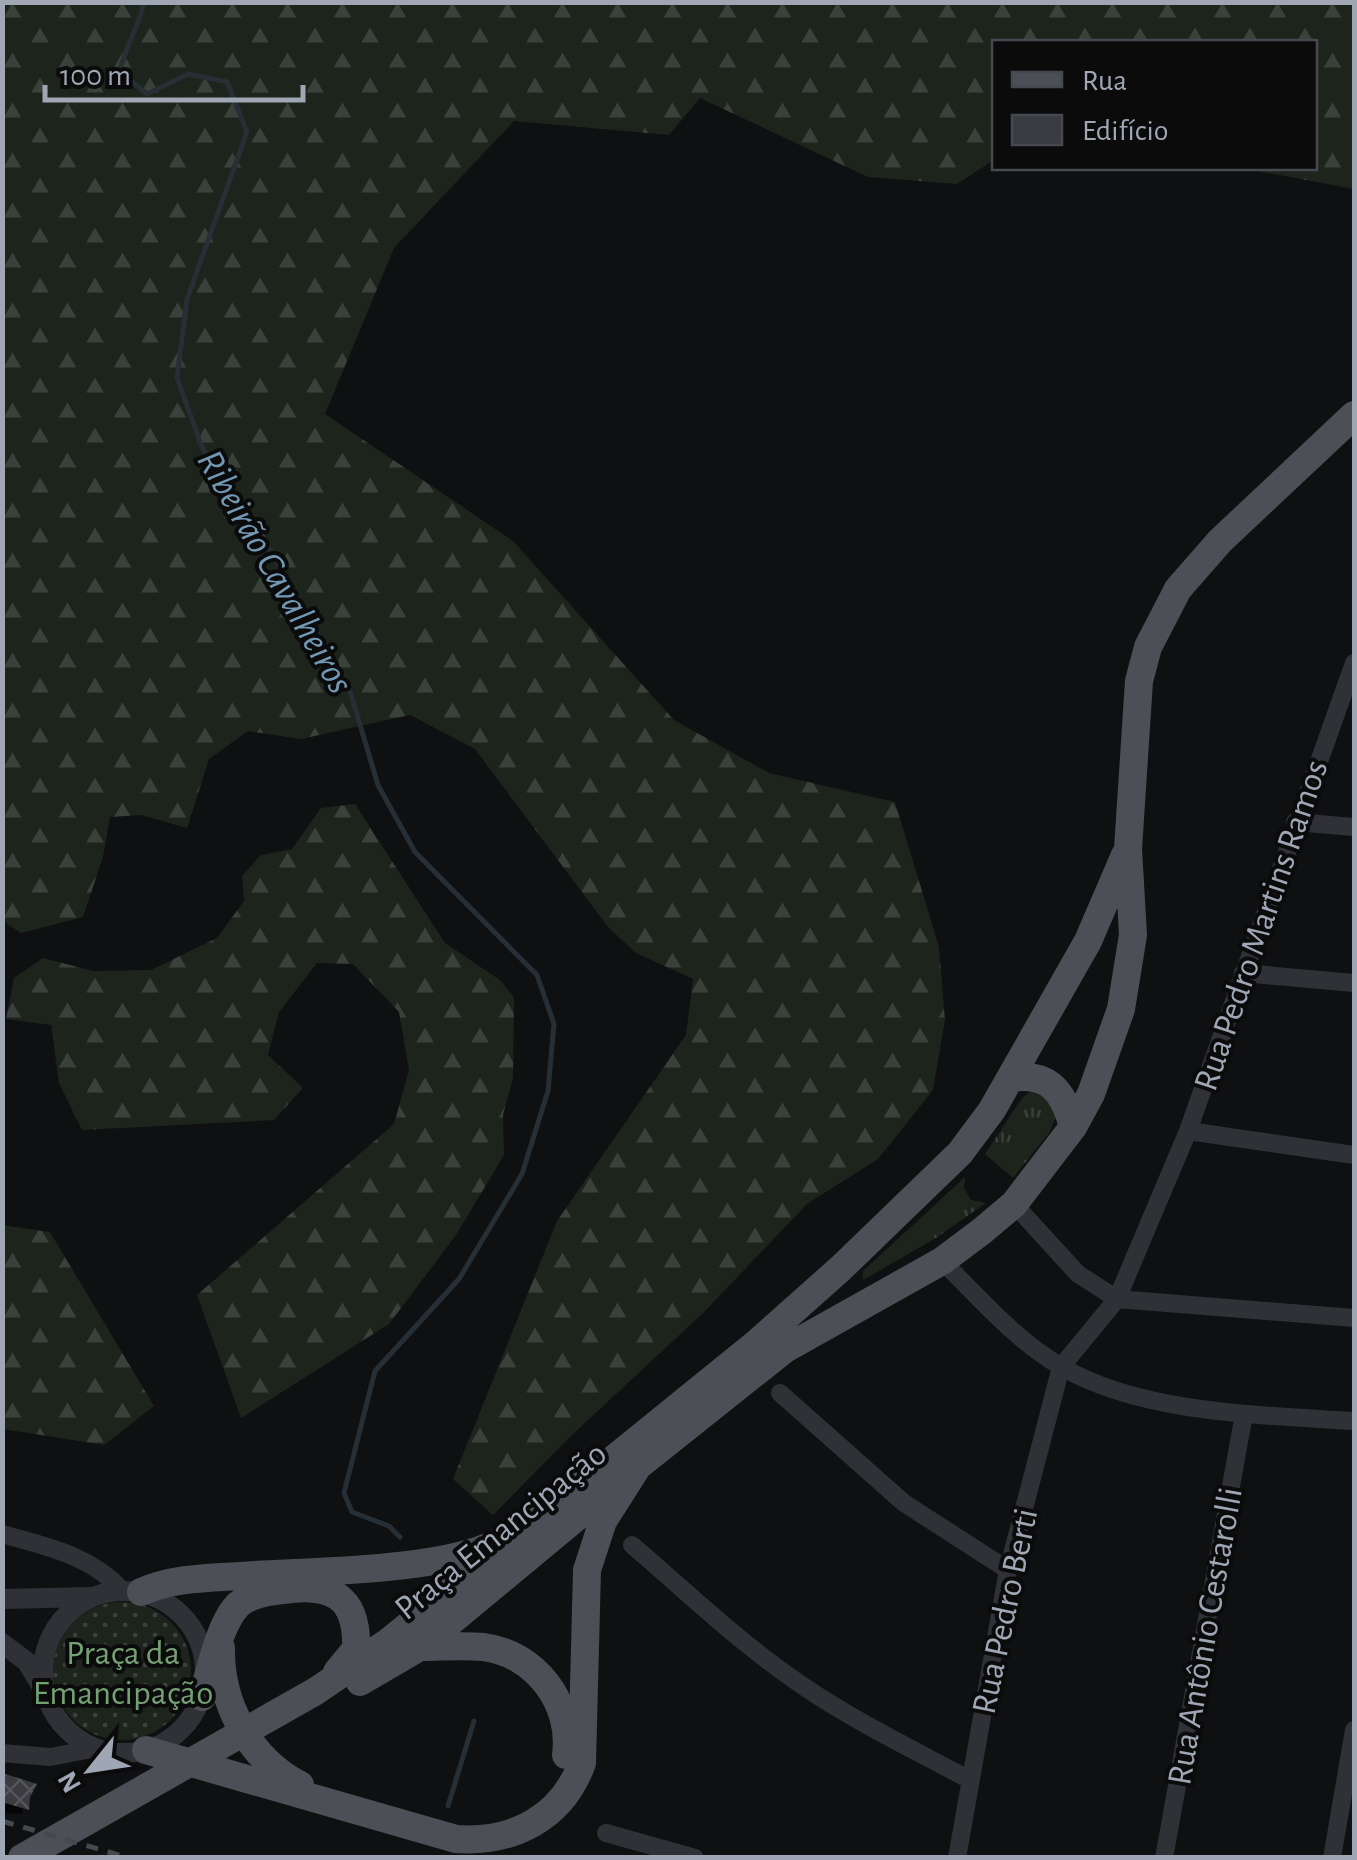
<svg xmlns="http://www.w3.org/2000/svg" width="1357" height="1860" font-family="'Alegreya Sans',sans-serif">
<defs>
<pattern id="grass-tufts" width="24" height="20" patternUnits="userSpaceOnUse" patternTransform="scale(2.5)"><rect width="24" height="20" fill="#1c241c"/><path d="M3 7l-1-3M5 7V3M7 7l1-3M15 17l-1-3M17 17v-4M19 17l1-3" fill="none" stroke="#3a413b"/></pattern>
<pattern id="forest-firs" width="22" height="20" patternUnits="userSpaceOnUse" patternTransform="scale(2.5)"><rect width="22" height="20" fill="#1c241c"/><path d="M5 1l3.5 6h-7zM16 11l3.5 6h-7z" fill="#3a413b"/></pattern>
<pattern id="park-dots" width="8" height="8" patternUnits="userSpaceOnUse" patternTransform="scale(2.5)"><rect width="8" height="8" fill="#1c241c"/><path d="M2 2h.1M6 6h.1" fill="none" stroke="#3a413b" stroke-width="1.8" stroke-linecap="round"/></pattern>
<pattern id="building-cross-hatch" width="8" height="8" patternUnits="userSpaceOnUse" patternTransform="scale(2.5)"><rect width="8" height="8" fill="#3a3b41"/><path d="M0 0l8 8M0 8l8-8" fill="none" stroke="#53545a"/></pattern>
<filter id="shadow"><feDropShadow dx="-7" dy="7" stdDeviation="0" flood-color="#0009"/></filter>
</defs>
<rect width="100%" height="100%" fill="#0f1011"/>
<path fill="url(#grass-tufts)" d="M1036,1087L1061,1106L1049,1133L1013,1178L985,1154L1022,1098Z
M965,1177L964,1188L971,1200L986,1203L936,1238L863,1280V1271Z"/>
<path fill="url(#forest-firs)" d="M3,2L1354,3V189L1242,168H1314V42H994V160L957,184L868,177L700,98L669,135L514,121L394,248L325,414L513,541L674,720L769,773L895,802L939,947L945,1020L933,1090L878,1159L807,1204L704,1312L572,1435L493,1515L453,1479L557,1221L686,1035L693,979L636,953L608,927L475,749L410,715L301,739L248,731L209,759L187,828L141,815L110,817L103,857L83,917L21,933L3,921Z
M355,804L445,943L500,980L514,998L513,1078L503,1115L504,1155L456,1235L389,1324L241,1418L197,1295L394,1124L409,1070L399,1012L353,964L317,963L279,1012L268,1055L303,1088L274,1120L82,1130L59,1083L51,1025L6,1019L14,978L43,958L93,971L151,970L217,938L244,901L242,876L261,855L292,849L321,808Z
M2,1225L50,1232L154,1406L104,1445L3,1429Z"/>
<path fill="url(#park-dots)" d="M53 1671a69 69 0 1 1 138 0a69 69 0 1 1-138 0Z"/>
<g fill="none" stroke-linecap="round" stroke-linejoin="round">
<path stroke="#252f35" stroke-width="5" d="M144,2C139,28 124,47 120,72L147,94L188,74L227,82L247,132L187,299L177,378L202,447L275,558L350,691L378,785L415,852L537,975L554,1024L548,1091L522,1174L459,1279L375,1371L344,1493L352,1512L389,1526L400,1537
M448,1806L474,1721"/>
</g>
<path fill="url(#building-cross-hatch)" filter="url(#shadow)" d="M2,1773L37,1784L30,1797L29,1810L2,1802Z"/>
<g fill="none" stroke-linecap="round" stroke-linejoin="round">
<path stroke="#303136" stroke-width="18" d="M1295,822L1354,827
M1243,973L1354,983
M1188,1131L1354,1155
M1014,1204L1078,1274L1117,1299L1354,1318
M942,1261C980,1298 1016,1341 1062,1367C1142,1414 1264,1415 1354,1421
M780,1393L904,1503L1008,1570
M2,1534C48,1547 90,1555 123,1591
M632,1545C688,1593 742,1645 803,1686C856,1722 914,1750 970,1780
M2,1753L50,1757L97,1748
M606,1833L695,1858
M957,1858L1008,1570L1061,1367L1117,1299L1188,1131L1354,663
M1164,1858L1244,1414
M1332,1858L1354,1730"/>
<path stroke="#303136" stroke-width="20" d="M43 1672a81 81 0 1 1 162 0a81 81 0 1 1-162 0Z
M2,1599L90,1597
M2,1643L27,1662L43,1689"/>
<path stroke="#4c4f56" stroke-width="28" d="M1012,1078C1050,1072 1064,1093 1073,1127
M141,1592C172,1578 206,1578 240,1576C307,1571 442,1572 498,1542
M420,1647C440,1647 463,1645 483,1647C535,1653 573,1703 566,1755
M221,1648C220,1704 250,1759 300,1785
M360,1682L420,1647L614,1486
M202,1697C210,1672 220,1621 239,1604C251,1594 268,1592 283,1590C331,1583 358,1596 356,1649L337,1672
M146,1750L456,1839C513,1843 562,1818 582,1763L587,1570L603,1521L638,1466L785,1349L942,1261L982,1231L1014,1204L1073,1127L1091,1094L1121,1009L1133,935L1128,849L1139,681L1148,647L1178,589L1220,541L1354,415
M22,1858L316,1691L388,1642L759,1341L841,1268L960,1153L992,1110L1088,941L1125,855"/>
<path stroke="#45484e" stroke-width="5" stroke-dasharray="12 10" stroke-linecap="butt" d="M2,1821L129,1858"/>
</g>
<g text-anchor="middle" stroke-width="8" stroke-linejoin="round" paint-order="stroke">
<g font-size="35" fill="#9fa6b4" stroke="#0b0b0c">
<text transform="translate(1260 925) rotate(-71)" y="12">Rua Pedro Martins Ramos</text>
<text transform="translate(500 1530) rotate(-39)" y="12">Praça Emancipação</text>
<text transform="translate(1004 1611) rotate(-78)" y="12">Rua Pedro Berti</text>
<text transform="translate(1204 1636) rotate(-80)" y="12">Rua Antônio Cestarolli</text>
</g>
<g font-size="35" fill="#74a174" stroke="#0b0b0c">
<text x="123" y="1664">Praça da<tspan x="123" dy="40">Emancipação</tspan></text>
</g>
<g font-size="38" font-style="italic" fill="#7298b3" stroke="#0b0b0c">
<text transform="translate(276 571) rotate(60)" y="13">Ribeirão Cavalheiros</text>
</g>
</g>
<rect width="1357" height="1860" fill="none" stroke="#9fa6b4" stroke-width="10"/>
<rect x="992" y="40" width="325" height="130" fill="#0b0b0c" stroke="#46494f" stroke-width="2.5"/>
<rect x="1012" y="72" width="50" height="15" fill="#4c4f56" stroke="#46494f" stroke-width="2.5"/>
<text x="1082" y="90" font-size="30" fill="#9fa6b4">Rua</text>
<rect x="1012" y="115" width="50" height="30" fill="#3a3b41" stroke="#46494f" stroke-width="2.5"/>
<text x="1082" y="140" font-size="30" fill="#9fa6b4">Edifício</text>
<g transform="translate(90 1770) rotate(240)" stroke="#0b0b0c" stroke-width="8" paint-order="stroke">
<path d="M0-8L18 38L0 25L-18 38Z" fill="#9fa6b4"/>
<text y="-15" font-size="28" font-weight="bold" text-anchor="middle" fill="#9fa6b4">N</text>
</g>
<path d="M45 85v15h258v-15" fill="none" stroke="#9fa6b4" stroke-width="5"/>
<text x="60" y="85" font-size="30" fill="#9fa6b4" stroke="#0b0b0c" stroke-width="8" paint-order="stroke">100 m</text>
</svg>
